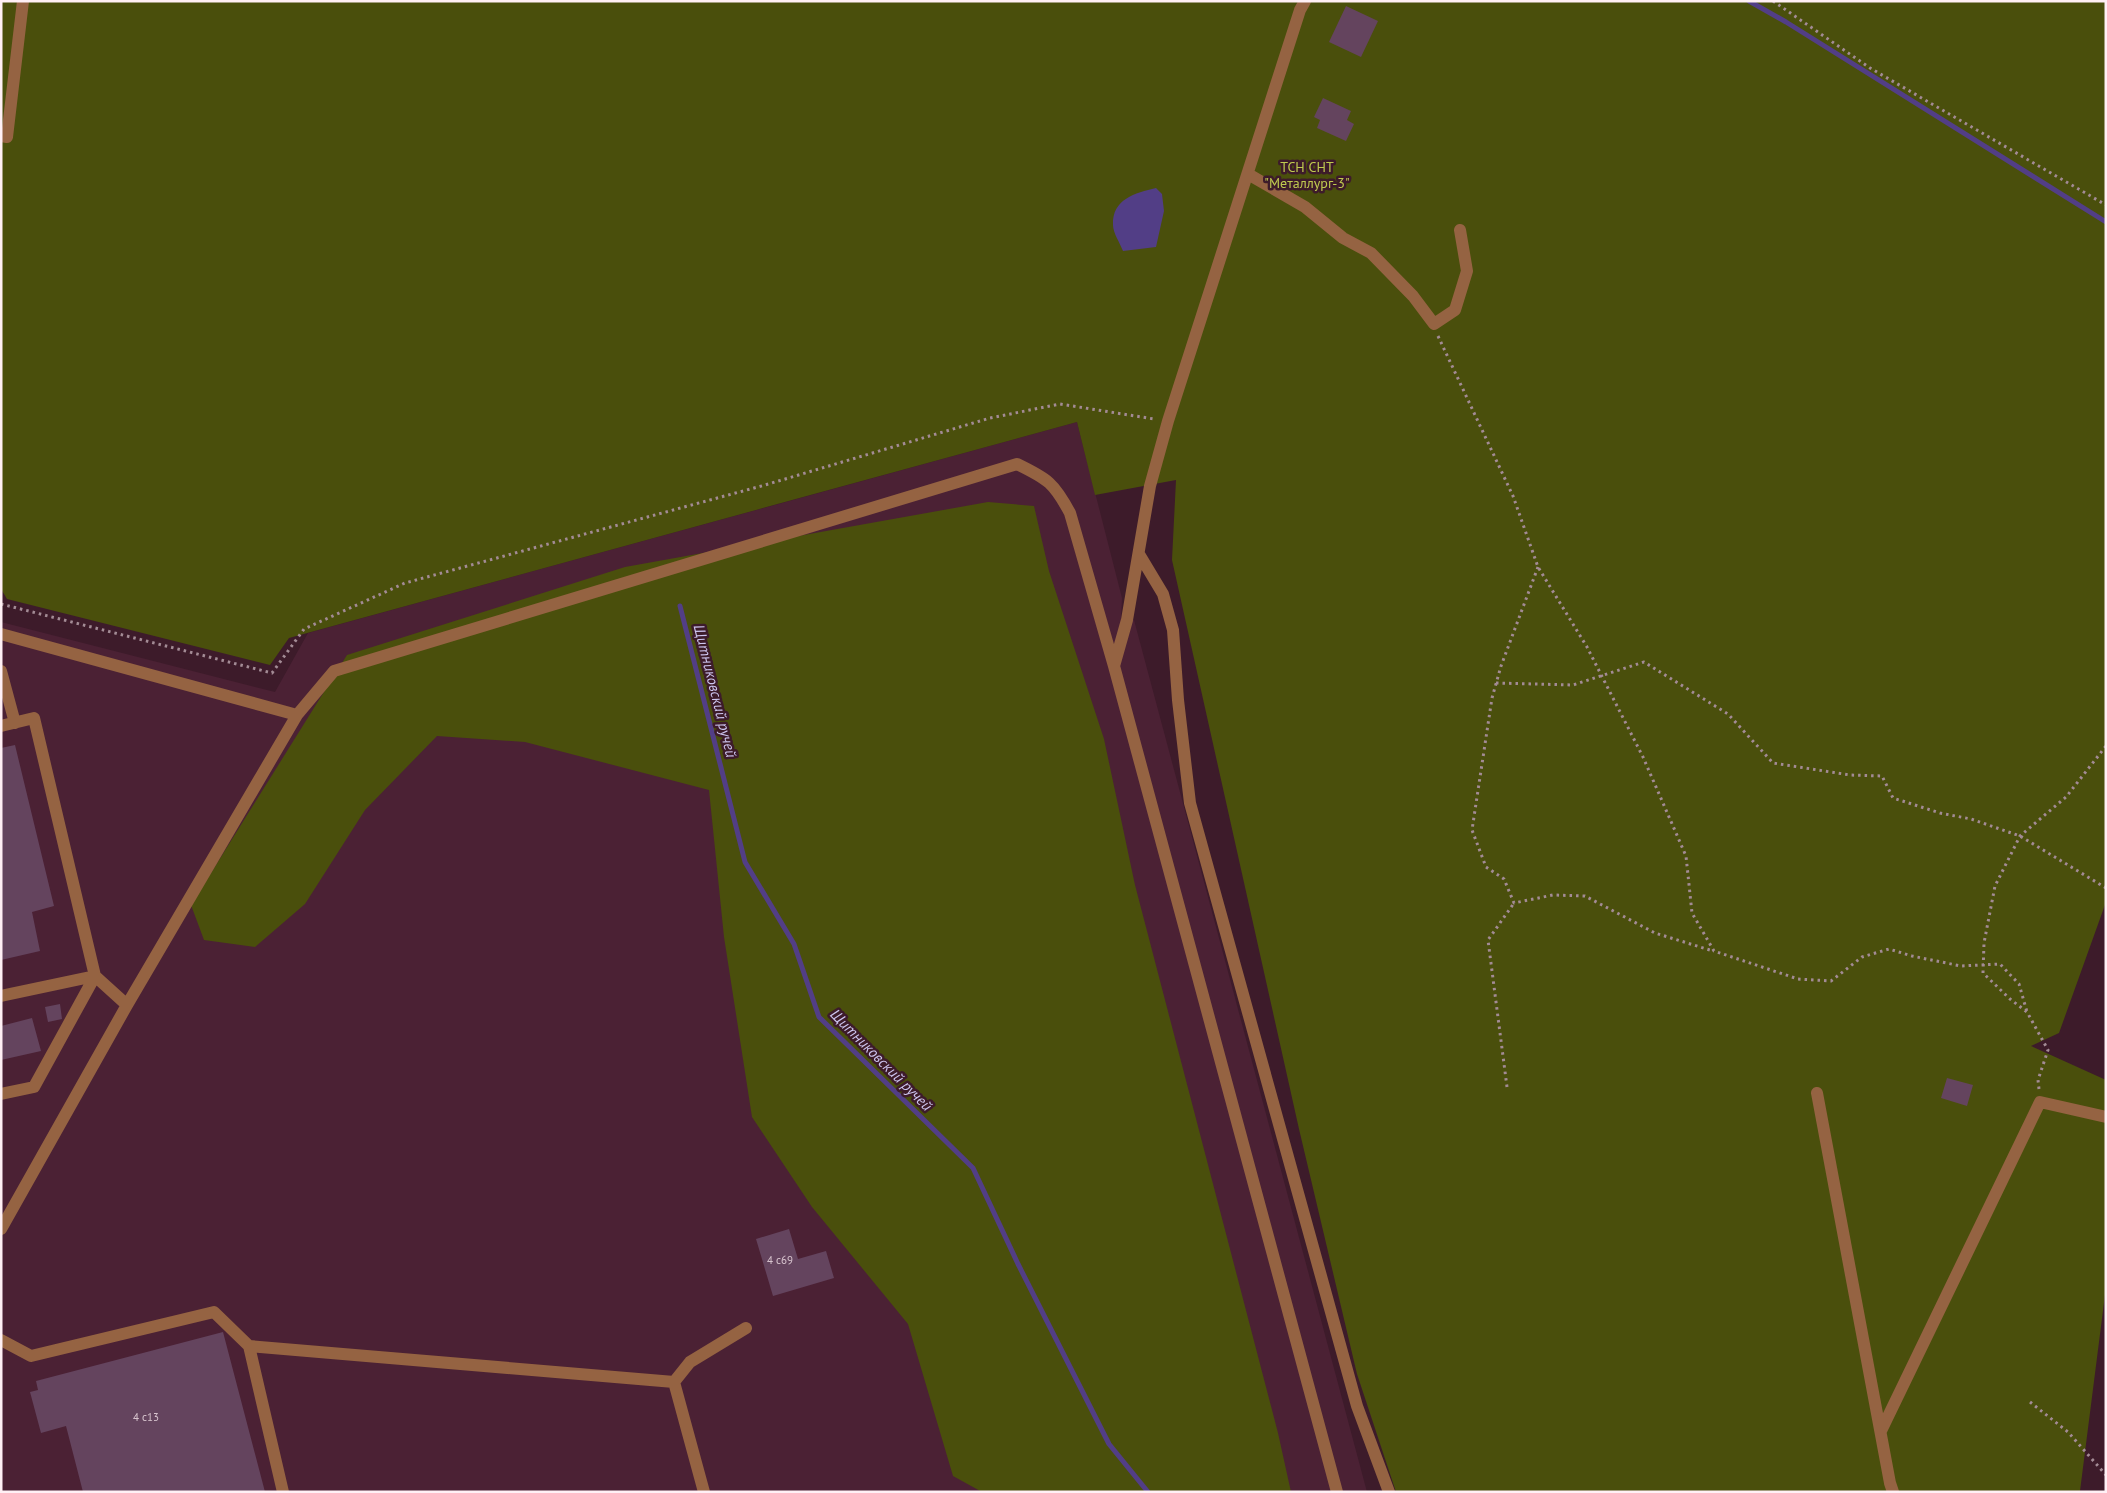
<svg xmlns="http://www.w3.org/2000/svg" width="2107" height="1493" font-family="'PT Sans',sans-serif">
<rect width="100%" height="100%" fill="#3d1b2a"/>
<path fill="#4b2134" d="M1077,422L1122,598L1121,620H1134L1367,1492H1V622L275,692L308,633Z"/>
<path fill="#4a4f0c" d="M1,1H2106V902L2059,1033L2031,1046L2106,1080V1287L2080,1491L1396,1492L1357,1374L1299,1129L1172,560L1176,480L1095,495L1077,422L289,638L270,665L7,599L1,589Z
M988,502L1034,506L1049,571L1104,739L1135,885L1278,1433L1291,1492H982L953,1476L908,1324L812,1207L752,1117L724,937L709,790L525,742L437,736L365,810L305,904L255,947L204,940L191,905L347,655L625,567Z"/>
<path fill="#523e86" d="M1156,188L1162,194L1164,211L1156,247L1123,251C1120,243 1113,233 1113,225C1112,199 1135,193 1156,188Z"/>
<g fill="none" stroke-linecap="round" stroke-linejoin="round">
<path stroke="#523e86" stroke-width="5" d="M1749,1L1786,22L2106,222
M680,606L745,862L794,944L819,1017L973,1168L1018,1264L1109,1444L1148,1492"/>
</g>
<path fill="#64445e" d="M1346,6L1378,21L1361,57L1329,42Z
M1323,98L1351,111L1347,120L1354,124L1346,141L1317,128L1320,120L1314,117Z
M15,745L54,906L32,912L40,951L1,960V748Z
M60,1004L62,1019L48,1022L45,1007Z
M32,1018L41,1051L1,1060V1026Z
M1947,1078L1973,1085L1967,1106L1941,1098Z
M789,1229L798,1259L826,1251L834,1278L773,1296L756,1239Z
M223,1332L265,1492H83L66,1426L41,1433L30,1392L38,1390L36,1381Z"/>
<g fill="none" stroke-linecap="round" stroke-linejoin="round">
<path stroke="#a38b95" stroke-width="3" stroke-dasharray="2.5 4" stroke-linecap="butt" d="M1773,1L1870,68L2106,205
M1438,336L1513,496L1538,567L1587,647L1643,757L1686,856L1692,913L1714,951L1798,979L1831,981L1862,957L1889,949L1912,956L1961,966L2000,964L2019,984L2027,1012
M1538,567L1501,666L1492,698L1472,830L1486,867L1504,879L1514,903L1553,895L1585,896L1655,933L1713,951
M1,604L272,673L304,629L405,583L765,485L990,418L1060,404L1154,419
M1496,683L1573,685L1644,662L1728,714L1773,763L1850,775L1882,776L1893,798L1940,813L1971,819L2020,836L2106,888
M1507,1087L1488,940L1514,903
M2039,1089L2038,1080L2048,1050L2027,1012L2010,999L1983,973L1984,943L1995,886L2020,836L2066,797L2106,746
M2030,1402L2068,1432L2106,1475"/>
<path stroke="#956342" stroke-width="12" d="M1,136L7,137L23,1
M1248,174L1305,207L1343,238L1371,253L1413,296L1434,324L1455,310L1467,271L1460,230
M1139,554L1163,594L1173,630L1178,700L1190,803L1357,1406L1389,1492
M1,634L297,715
M1114,666L1127,620L1150,486L1168,421L1300,10L1305,1
M1,671L15,723
M1,726L34,718L95,976L34,1087L1,1094
M1,996L95,976L127,1005
M1817,1093L1890,1483L1893,1492
M1,1229L127,1005L297,715L334,671L1017,464C1048,479 1054,483 1070,513L1114,666L1337,1492
M1,1340L31,1356L214,1312L249,1346L674,1382L704,1492
M249,1346L283,1492
M674,1382L690,1362L746,1328
M1881,1431L2040,1102L2106,1117"/>
</g>
<g text-anchor="middle" stroke-width="5" stroke-linejoin="round" paint-order="stroke">
<g font-size="11" fill="#d8c5cf">
<text x="780" y="1264">4 с69</text>
<text x="146" y="1421">4 с13</text>
</g>
<g font-size="14" fill="#bfca4f" stroke="#3d1b2a">
<text x="1307" y="172">ТСН СНТ<tspan x="1307" dy="16">"Металлург-3"</tspan></text>
</g>
<g font-size="15" font-style="italic" fill="#cdc5ef" stroke="#3d1b2a">
<text transform="translate(715 691) rotate(76)" y="5">Щитниковский ручей</text>
<text transform="translate(881 1060) rotate(45)" y="5">Щитниковский ручей</text>
</g>
</g>
<rect width="2107" height="1493" fill="none" stroke="#fff0f5" stroke-width="5"/>
</svg>
